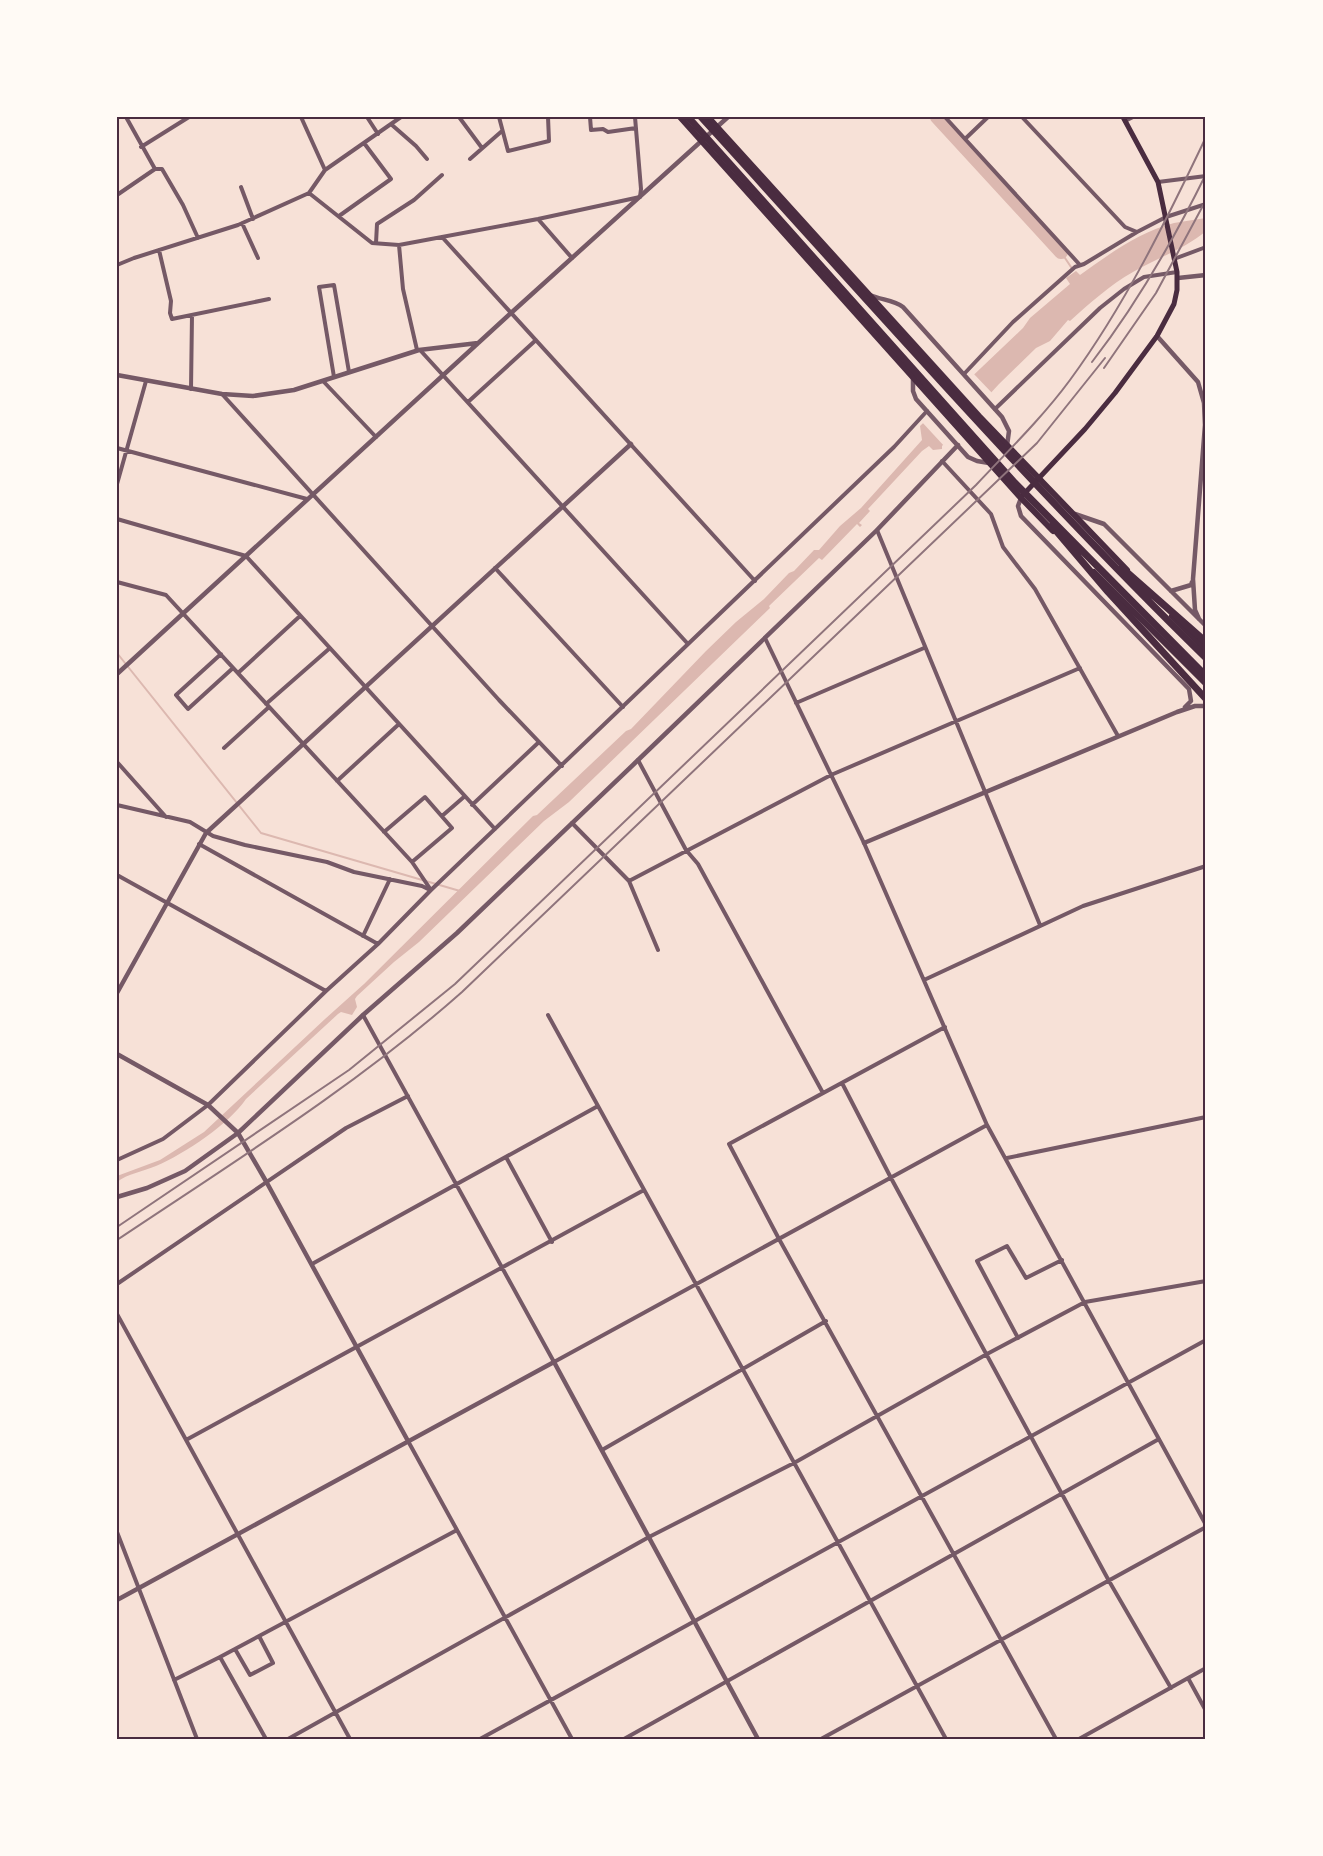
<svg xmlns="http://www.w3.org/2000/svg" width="1323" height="1856" font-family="Inter,sans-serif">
<rect width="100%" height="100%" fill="#f7e1d7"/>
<path fill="#dcb8b0" d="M1206,218V231C1185,249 1157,258 1133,272C1110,285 1090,303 1070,321L1068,320L1050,341L1036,348L999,384L942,446V449L933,450L929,446L922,451L868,509L870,511L859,523L862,525L860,527L857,524L822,560L819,558L769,606L770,608L569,802L544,821L419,942L394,962L357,996L355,999L357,1007L352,1015L341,1012L338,1014L246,1099C229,1124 186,1153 156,1166C144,1171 127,1174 117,1182V1176L160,1160L204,1132L325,1019L364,984L533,816L537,815L626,731L631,729L706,651L736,622L764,599L789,573L794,571L814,550H819L840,526L861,508L922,440L920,426L1023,328L1030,318L1070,284L1066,278L1076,271L1080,275C1108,255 1139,232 1174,223C1184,221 1195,220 1206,218Z"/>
<path fill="#f7e1d7" d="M972,372L994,395L945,447L921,421Z"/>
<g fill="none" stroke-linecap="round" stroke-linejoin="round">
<path stroke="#dcb8b0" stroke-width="2" d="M1061,252L1073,270
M117,653L261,833L460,891"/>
<path stroke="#dcb8b0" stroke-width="14" d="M937,117L1061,252"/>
<path stroke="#755966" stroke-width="4" d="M126,117L155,169
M301,117L325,170
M367,117L378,134
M459,117L482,148
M499,117L508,151L549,141L548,117
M590,117L591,130L603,129L608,132L636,128
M945,117L965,139
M988,117L965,139L1080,265
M1022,117L1125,227L1137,232
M1125,121L1133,117
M392,125L416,146L427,159
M141,147L189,117
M470,159L502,131
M1158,182L1206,176
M241,187L253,219
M309,193L372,243L399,245L538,219L640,197L641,189L635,117
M117,195L155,169H162L183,205L198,238
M339,216L391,179L364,143
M538,219L572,258
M242,223L258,258
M442,237L755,581
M376,243L377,224L414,200L442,175
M399,245L403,289L417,350
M159,250L171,301L170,313L172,319L269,299
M1174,259L1206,247
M117,265L134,258L238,225L309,193L325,170L401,117
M420,350L688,644
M964,374L1013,322L1075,267L1084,264L1137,232L1166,217L1206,204
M334,377L319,287L334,285L349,372
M323,381L376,437
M191,389L192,315
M222,394L499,700L562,766
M468,402L536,340
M995,409L1100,308L1124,289L1144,277L1177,272
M117,448L307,499
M942,461L991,514L1003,547L1035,589L1118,736
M117,484L146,381
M117,519L246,556L495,829
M877,530L1040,925
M495,568L623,707
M117,582L166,595L412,862L431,890
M765,638L864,843L987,1125L1206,1525
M221,654L176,695L188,709L233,668
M238,673L300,616
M796,703L924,648
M266,704L330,648
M224,748L269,707
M638,760L686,850L698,864L823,1093
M117,762L166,817
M337,781L399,724
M117,805L190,822L213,836L245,845L327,862L354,872L422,886L430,890
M472,805L539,742
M442,816L465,796
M572,823L629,881L658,950
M384,832L425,797L452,828L412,862
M199,844L378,944
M117,875L326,991
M629,881L831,775L1080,668
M363,936L390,879
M924,980L1083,906L1206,866
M363,1015L554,1362L987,1125
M548,1015L946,1739
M945,1027L729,1144L779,1239L1056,1739
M842,1083L891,1178L1109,1581L1171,1688
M506,1157L552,1242
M1007,1158L1206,1117
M117,1160L163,1139L208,1105L326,991L378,944L431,890L894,447L927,411
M312,1264L598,1106
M117,1284L346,1128L408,1096
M117,1314L350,1739
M1018,1338L977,1261L1007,1246L1026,1278L1062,1260
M186,1440L644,1190
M408,1441L572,1739
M602,1450L826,1321
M117,1532L197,1739
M235,1649L250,1675L273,1663L259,1636
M220,1657L266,1739
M1188,1678L1206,1711
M174,1680L220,1657L457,1530
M288,1739L649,1537L794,1463L987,1354L1085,1302L1206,1281
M480,1739L1206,1340
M624,1739L1159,1439
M821,1739L1206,1527
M1079,1739L1206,1668"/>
<path stroke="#755966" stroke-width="4.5" d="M1178,278L1206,275
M870,295C881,300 894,300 903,307L1002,417L1009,431L1007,446
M1157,336L1198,382L1204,403L1205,425L1193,579L1195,610L1199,619
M117,375L222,394L253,396L294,390L419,350L478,343
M913,376V391L916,399L968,457L977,461L989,463
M1021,498L1018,506L1021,516L1189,689L1191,701L1185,707
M1075,514L1104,524L1206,626
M1171,591L1191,585L1192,582
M117,674L511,313L728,117
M864,843L1177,712L1195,706H1206
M117,993L206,833L631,444
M117,1054L208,1105L238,1133L267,1183L408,1441
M117,1197L147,1188L185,1171L238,1133L363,1015L457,933L636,762L877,530L958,445
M117,1600L554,1362L758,1739"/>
<path stroke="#4a2c40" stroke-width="5" d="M1023,495L1085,429L1115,393L1157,336L1174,304L1177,290V272L1158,182L1123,117"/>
<path stroke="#4a2c40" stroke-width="6" d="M680,117L1021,498L1053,531
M708,117L979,416L1127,570
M1094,572L1206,684
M1172,616L1206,650"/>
<path stroke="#4a2c40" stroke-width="7" d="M688,117L1015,483L1206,676
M701,117C867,299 1029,485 1206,658
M1052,526L1108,592L1206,699
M1122,568L1206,642"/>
<path stroke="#8f747c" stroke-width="2" d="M1092,362C1137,304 1174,239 1206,174
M1104,368L1156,293L1206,200
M117,1227L349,1070L455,984L976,485C1008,451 1042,418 1070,380C1125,305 1166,221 1206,137
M117,1240C235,1161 356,1086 462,992L1037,443L1105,358"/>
</g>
<rect width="1323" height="1856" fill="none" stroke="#fffaf5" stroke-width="237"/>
<rect x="118" y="118" width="1086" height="1620" fill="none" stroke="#4a2c40" stroke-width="2"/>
</svg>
